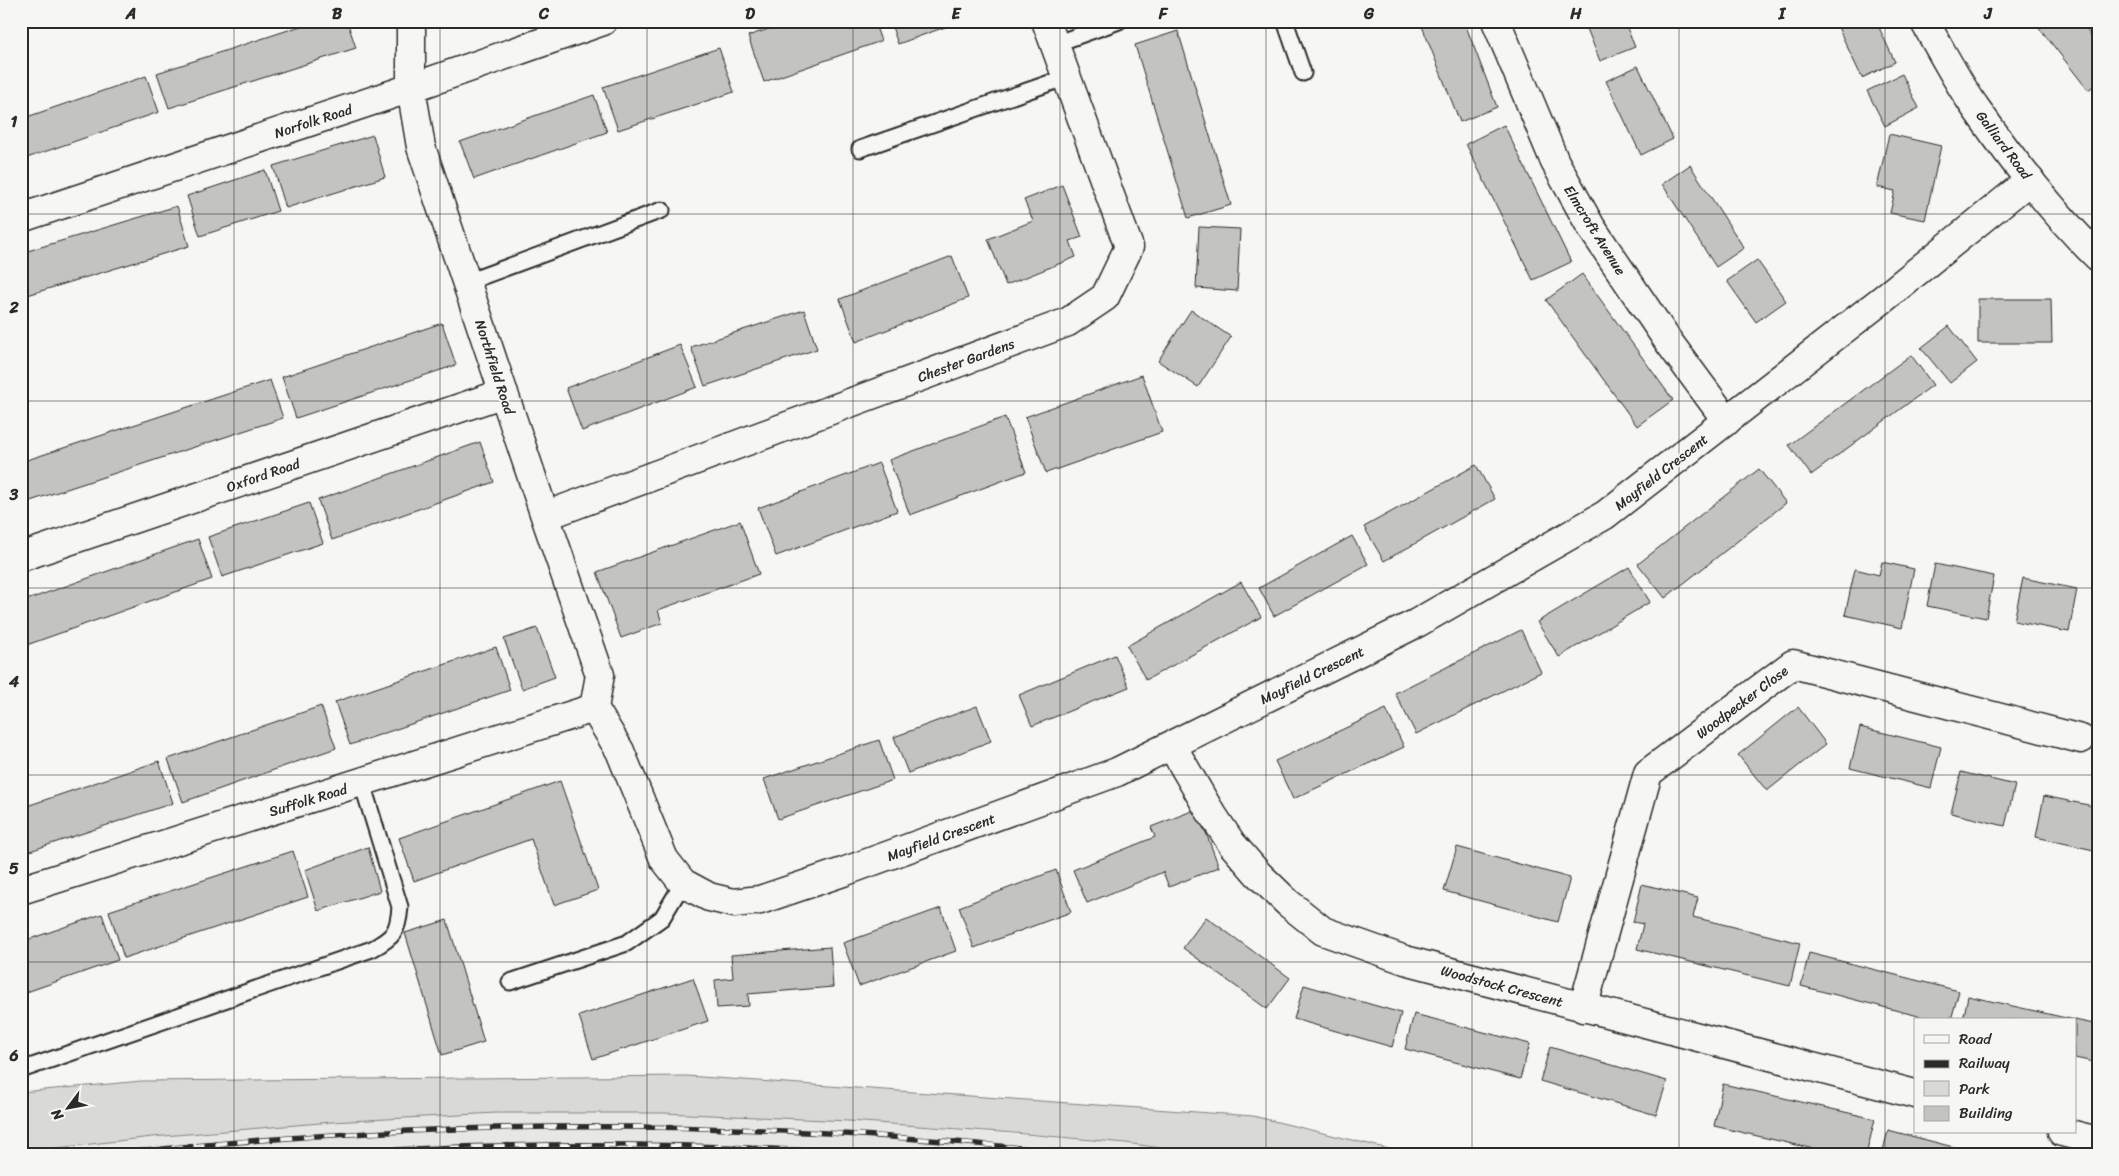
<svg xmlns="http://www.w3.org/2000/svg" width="2119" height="1176" font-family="Sriracha,sans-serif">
<rect width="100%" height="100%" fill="#f6f6f2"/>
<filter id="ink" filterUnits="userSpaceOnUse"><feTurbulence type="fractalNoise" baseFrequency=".02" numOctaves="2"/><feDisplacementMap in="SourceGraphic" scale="10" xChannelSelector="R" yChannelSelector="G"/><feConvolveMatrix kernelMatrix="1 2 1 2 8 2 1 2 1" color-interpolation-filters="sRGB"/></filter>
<g filter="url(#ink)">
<path fill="#e7e7e3" d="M496,1113H664L849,1121L1126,1143L1209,1155H21V1152L152,1137L332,1122Z"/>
<path fill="#d9d9d5" stroke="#828280" d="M687,1076L1253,1116L1414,1155H1209L1126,1143L1014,1133L849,1121L664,1113H496L332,1122L152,1137L21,1152V1092L142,1081Z"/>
<path fill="#c3c3c0" stroke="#2b2b2b" d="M316,21H347L356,48L169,108L157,73Z
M792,21H874L881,41L764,82L748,36Z
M890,21H962L898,44Z
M1420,21H1464L1497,107L1460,122Z
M1584,21H1624L1635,47L1600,61Z
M1835,21H1876L1895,62L1862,78Z
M2034,21H2080L2098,45V83L2088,90Z
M1178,31L1231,205L1188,218L1135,45Z
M719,48L734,92L618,130L603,87Z
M1638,66L1673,139L1641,155L1606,81Z
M1902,74L1919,108L1885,126L1867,91Z
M146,76L159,112L21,160V119Z
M594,95L607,132L474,179L460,142Z
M1504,125L1571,262L1533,280L1466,144Z
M1889,134L1941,146L1925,220L1890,213L1895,191L1877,187Z
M373,135L385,177L286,208L273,166Z
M1690,165L1744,248L1716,267L1662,184Z
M265,170L278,211L200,236L187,196Z
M1062,185L1082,237L1070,241L1076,257L1006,285L988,239L1033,221L1024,200Z
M177,206L189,246L21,297V253Z
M1199,227L1240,229L1237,291L1196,288Z
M952,256L968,298L856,342L840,299Z
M1757,260L1786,301L1756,322L1727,281Z
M1582,274L1673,400L1637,426L1546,300Z
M1978,299H2051L2052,343H1978Z
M804,310L817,349L705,386L691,347Z
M1191,310L1231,337L1198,387L1158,361Z
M442,323L456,365L296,418L282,377Z
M1949,326L1977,362L1950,383L1921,348Z
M680,345L697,387L582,431L566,388Z
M1911,355L1933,385L1811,475L1789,445Z
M1142,375L1162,432L1046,473L1025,417Z
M270,380L283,418L21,504V462Z
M1005,417L1026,472L910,515L889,460Z
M480,442L494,482L332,540L318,500Z
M879,463L897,511L776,556L758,508Z
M1476,465L1495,499L1384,561L1364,527Z
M1759,469L1786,503L1665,598L1638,564Z
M309,503L323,543L222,577L208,537Z
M740,521L759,574L658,610L662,623L621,638L597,572Z
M1352,536L1368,564L1274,616L1259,588Z
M198,539L212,579L21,647V602Z
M1882,562L1914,569L1902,628L1845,615L1855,569L1879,575Z
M1935,564L1994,576L1986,618L1927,606Z
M1629,567L1650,602L1559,657L1537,622Z
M2023,578L2077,589L2069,632L2014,621Z
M1241,582L1261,617L1146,680L1127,646Z
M537,628L555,677L522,689L504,639Z
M1521,630L1541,672L1416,734L1395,693Z
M496,647L510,690L350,745L335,702Z
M1115,655L1129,687L1032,726L1019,695Z
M321,706L336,748L183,802L168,759Z
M977,706L991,741L908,773L894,737Z
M1798,707L1826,744L1767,791L1738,755Z
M1386,709L1404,747L1293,799L1275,761Z
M1860,727L1941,747L1931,788L1850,768Z
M879,740L893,780L778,819L764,779Z
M159,761L173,803L21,854V808Z
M1961,772L2015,785L2005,826L1951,813Z
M560,781L598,890L554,905L531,839L414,881L399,838Z
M2044,796L2098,807V851L2036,837Z
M1197,809L1219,867L1169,887L1163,872L1087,903L1073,870L1155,837L1151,827Z
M368,847L380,891L318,911L305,870Z
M1457,847L1570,878L1558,922L1444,891Z
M293,851L308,897L124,958L109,911Z
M1056,870L1071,912L974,948L959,907Z
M1642,884L1698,898L1693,917L1800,943L1790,986L1637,949L1643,924L1633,922Z
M941,908L956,951L859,986L843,943Z
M102,914L118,960L21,994V942Z
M1206,917L1290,978L1267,1009L1183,948Z
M447,920L484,1042L442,1055L405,933Z
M830,947L833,987L748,994L749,1006L717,1008L715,980L733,978L731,955Z
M1809,953L1959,991L1951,1020H1934L1801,986Z
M693,978L708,1021L593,1059L579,1016Z
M1304,985L1401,1013L1392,1047L1294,1019Z
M1968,996L2075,1020H1963Z
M1414,1014L1530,1044L1520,1079L1405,1049Z
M2075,1020L2098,1025V1063L2075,1058Z
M1550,1047L1667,1081L1656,1115L1540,1081Z
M1723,1084L1875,1119L1866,1155H1840L1714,1126Z
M1888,1130L1984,1155H1882Z"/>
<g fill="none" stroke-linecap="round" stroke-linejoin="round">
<defs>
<path id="lane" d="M1285,21L1303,73
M1055,44L1119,21
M860,149L1067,77
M467,282L662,210
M510,982L627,943L662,918L683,883
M21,1070L372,949C394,937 398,932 400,907L362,783"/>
<path id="street" d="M411,21V88L421,147L545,516L600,675L594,708
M1496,21L1555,162L1591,227L1668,341L1727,421
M21,218L411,88L603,21
M545,516L1068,322L1105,297L1129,247L1046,21
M21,557L504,393
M594,708L620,751L664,859L683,883L709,897L734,903L760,900L843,872L1117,772L1417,623L1605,515L1883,299L2030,180
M1172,746L1208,808L1232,844L1258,874L1288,903L1323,931L1405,960L1915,1094
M21,890L594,708
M1583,1008L1648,773L1793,664L2081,739
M2062,1132L2098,1141"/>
<path id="secondary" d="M1924,21C1941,50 1956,80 1975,107C2012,160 2052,212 2098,257"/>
</defs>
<use href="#lane" stroke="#2b2b2b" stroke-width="19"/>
<use href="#street" stroke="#2b2b2b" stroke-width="31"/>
<use href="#secondary" stroke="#2b2b2b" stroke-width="31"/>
<use href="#lane" stroke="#f6f6f2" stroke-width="15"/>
<use href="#street" stroke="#f6f6f2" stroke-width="28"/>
<use href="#secondary" stroke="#f6f6f2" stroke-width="28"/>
<defs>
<path id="rail" d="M106,1155C430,1118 760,1117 1085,1155
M318,1155C503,1141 690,1142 876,1155"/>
</defs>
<use href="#rail" stroke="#2b2b2b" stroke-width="5.5"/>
<use href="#rail" stroke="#f6f6f2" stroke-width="4" stroke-dasharray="11" stroke-linecap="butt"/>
</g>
</g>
<path fill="none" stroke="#2b2b2b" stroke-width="1" stroke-opacity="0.55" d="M234,21V1155M440,21V1155M647,21V1155M853,21V1155M1060,21V1155M1266,21V1155M1472,21V1155M1679,21V1155M1885,21V1155M21,214H2098M21,401H2098M21,588H2098M21,775H2098M21,962H2098"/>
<g text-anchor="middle" stroke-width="4" stroke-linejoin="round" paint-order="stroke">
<g font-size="14" fill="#2b2b2b" stroke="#f6f6f2">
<text transform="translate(313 121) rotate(-18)" y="5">Norfolk Road</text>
<text transform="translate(2004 145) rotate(53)" y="5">Galliard Road</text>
<text transform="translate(1595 230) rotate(58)" y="5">Elmcroft Avenue</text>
<text transform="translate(966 360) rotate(-20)" y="5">Chester Gardens</text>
<text transform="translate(495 367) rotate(72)" y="5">Northfield Road</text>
<text transform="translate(1661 472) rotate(-38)" y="5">Mayfield Crescent</text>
<text transform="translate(263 475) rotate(-19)" y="5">Oxford Road</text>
<text transform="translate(1312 675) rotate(-26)" y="5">Mayfield Crescent</text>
<text transform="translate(1742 702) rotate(-37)" y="5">Woodpecker Close</text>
<text transform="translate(308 800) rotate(-17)" y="5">Suffolk Road</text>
<text transform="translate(941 837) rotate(-20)" y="5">Mayfield Crescent</text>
<text transform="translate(1502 986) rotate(15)" y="5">Woodstock Crescent</text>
</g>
</g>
<rect width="2119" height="1176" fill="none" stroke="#f6f6f2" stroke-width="55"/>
<rect x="1914" y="1018" width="162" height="115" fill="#f6f6f2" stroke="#a5a5a2"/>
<rect x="1924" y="1035" width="25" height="8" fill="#f6f6f2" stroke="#a5a5a2"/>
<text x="1959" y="1044" font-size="15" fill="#2b2b2b">Road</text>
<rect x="1924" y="1060" width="25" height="8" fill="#2b2b2b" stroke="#a5a5a2"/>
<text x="1959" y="1068" font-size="15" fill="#2b2b2b">Railway</text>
<rect x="1924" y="1081" width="25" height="15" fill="#d9d9d5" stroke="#a5a5a2"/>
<text x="1959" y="1094" font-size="15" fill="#2b2b2b">Park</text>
<rect x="1924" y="1106" width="25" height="15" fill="#c3c3c0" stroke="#a5a5a2"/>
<text x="1959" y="1118" font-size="15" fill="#2b2b2b">Building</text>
<g transform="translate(68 1108) rotate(238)" stroke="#f6f6f2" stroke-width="4" paint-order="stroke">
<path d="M0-4L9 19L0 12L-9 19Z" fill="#2b2b2b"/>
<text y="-8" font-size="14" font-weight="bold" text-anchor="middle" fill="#2b2b2b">N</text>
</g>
<rect x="28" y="28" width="2064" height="1120" fill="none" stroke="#2b2b2b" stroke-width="2"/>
<g font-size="16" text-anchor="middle" font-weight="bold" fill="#2b2b2b">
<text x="131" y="19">A</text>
<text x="337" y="19">B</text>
<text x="544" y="19">C</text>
<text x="750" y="19">D</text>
<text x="956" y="19">E</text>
<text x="1163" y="19">F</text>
<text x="1369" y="19">G</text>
<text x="1576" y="19">H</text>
<text x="1782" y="19">I</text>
<text x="1988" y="19">J</text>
<text x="14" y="127">1</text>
<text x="14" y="313">2</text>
<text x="14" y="500">3</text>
<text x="14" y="687">4</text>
<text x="14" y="874">5</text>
<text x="14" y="1061">6</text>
</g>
</svg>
